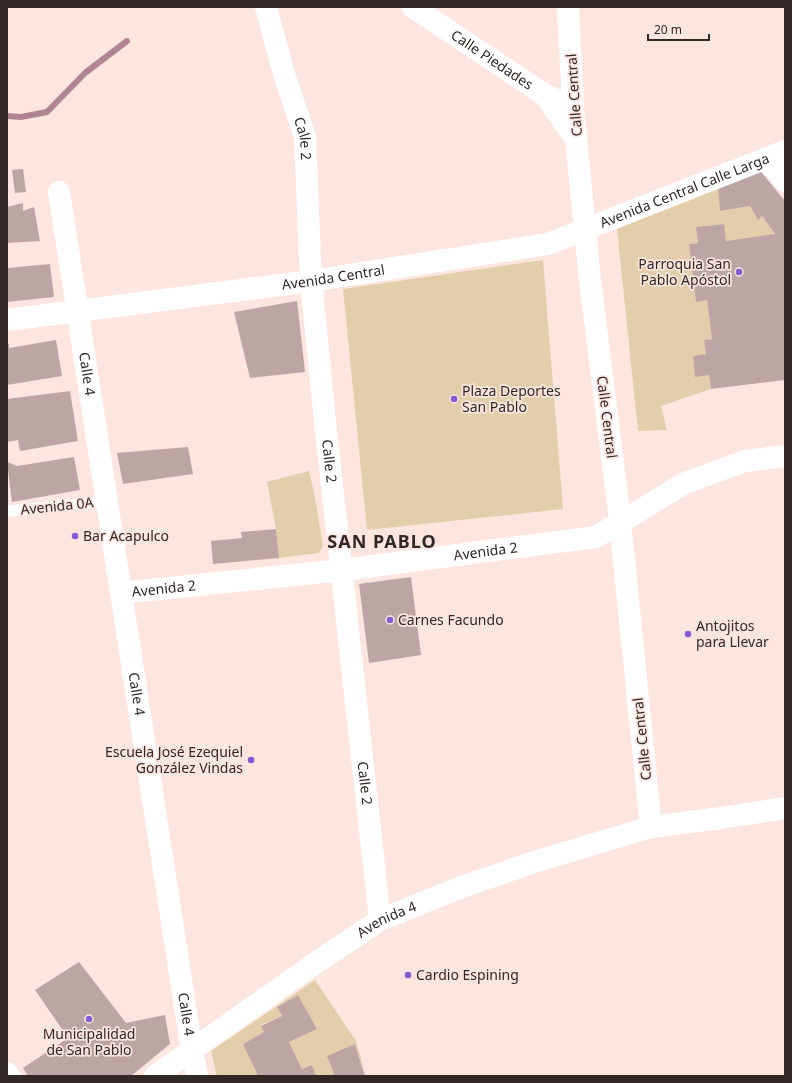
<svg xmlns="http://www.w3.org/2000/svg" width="792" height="1083" font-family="'Noto Sans',sans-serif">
<rect width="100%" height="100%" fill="#fde6df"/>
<path fill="#e3ceac" d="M718,186L721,211L750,206L758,220L762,216L775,234L726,241L723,224L696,227L698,243L689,244L696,301L707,300L712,339L704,340L706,354L693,356L695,376L709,375L711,389L661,406L667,430L638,431L617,229L623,222Z
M543,260L563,509L367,530L343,289Z
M309,471L315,497L323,546L319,553L279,558L276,529L267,482Z
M315,980L356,1041L366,1076L355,1044L328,1056L334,1074L328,1076H316L312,1065L302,1069L289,1042L317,1029L298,995L277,1007L282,1016L261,1025L264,1032L243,1044L258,1076H217L211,1051Z"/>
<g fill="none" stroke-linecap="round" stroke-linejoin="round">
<path stroke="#b18493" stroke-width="6" d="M7,116L21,117L47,112L85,73L127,41"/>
</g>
<path fill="#bca5a5" d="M758,168L785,201V380L711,389L709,375L695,377L693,356L706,354L704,340L712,339L707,300L696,302L689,244L698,243L696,227L724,224L726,241L775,234L762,216L758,220L750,206L720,211L718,186Z
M23,169L26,192L15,193L12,170Z
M23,203V211L34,207L40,241L7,243V207Z
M50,264L54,297L7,302V268Z
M297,301L305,372L250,378L234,312Z
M56,340L62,376L7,385V344H9V348Z
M70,391L78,441L20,451L18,440L7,442V399Z
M188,447L193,474L123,484L117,453Z
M74,457L80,490L12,502L7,462L17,466Z
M276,529L279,558L213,564L211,541L242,538L241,532Z
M411,577L421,655L369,663L359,584Z
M79,962L126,1023L165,1015L170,1044L131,1076H28L23,1068L68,1038L35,990Z
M298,995L317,1029L289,1042L302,1069L312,1065L316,1076H258L243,1044L264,1032L261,1026L282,1016L277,1007Z
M355,1044L365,1076H329L334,1074L327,1056Z"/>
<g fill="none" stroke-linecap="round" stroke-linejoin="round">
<path stroke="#fff" stroke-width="11" d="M7,511L108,501"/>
<g stroke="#fff" stroke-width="22">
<path id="s1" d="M266,7L284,74L305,137L311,281L326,431L380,920"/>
<path id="s2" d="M413,7L545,95L564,103"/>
<path d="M765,159L785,181"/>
<path id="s3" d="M59,192L192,1051"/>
<path id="s4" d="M7,320L311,281L548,244L785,151"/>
<path id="s5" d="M121,593L342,570L596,537L685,483L745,461L785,456"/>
<path d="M651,827L721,818L785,808"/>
<path d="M7,1073L9,1076"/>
</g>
<g stroke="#fff" stroke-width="22">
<path d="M545,95L575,138"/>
<path d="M192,1051L197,1076"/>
<path id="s6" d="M155,1076L314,964L380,920L459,888L534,862L651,827L620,521L589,271L573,107L568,7"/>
</g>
</g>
<g fill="#845bd4" stroke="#fde6df" stroke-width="1.5">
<circle cx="739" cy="272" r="4"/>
<circle cx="454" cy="399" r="4"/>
<circle cx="75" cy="536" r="4"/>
<circle cx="390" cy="620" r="4"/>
<circle cx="688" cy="634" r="4"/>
<circle cx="251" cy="760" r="4"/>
<circle cx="408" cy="975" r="4"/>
<circle cx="89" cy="1019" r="4"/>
</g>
<g text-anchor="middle" stroke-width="3.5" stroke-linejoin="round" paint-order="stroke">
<g font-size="14" fill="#302825" stroke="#fde6df">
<text dy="5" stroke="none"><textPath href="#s2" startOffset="95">Calle Piedades</textPath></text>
<text transform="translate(574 95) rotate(-94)" y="5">Calle Central</text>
<text dy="5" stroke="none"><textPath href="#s1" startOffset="137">Calle 2</textPath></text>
<text dy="5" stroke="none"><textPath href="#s4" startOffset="693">Avenida Central Calle Larga</textPath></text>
<text dy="5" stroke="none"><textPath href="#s4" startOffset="329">Avenida Central</textPath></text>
<text dy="5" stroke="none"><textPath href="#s3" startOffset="184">Calle 4</textPath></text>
<text transform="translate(607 417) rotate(83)" y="5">Calle Central</text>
<text dy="5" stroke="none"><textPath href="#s1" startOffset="461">Calle 2</textPath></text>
<text transform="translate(57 506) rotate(-6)" y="5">Avenida 0A</text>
<text dy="5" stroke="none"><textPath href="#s5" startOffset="367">Avenida 2</textPath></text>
<text dy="5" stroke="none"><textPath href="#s5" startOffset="43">Avenida 2</textPath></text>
<text dy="5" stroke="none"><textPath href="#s3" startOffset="508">Calle 4</textPath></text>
<text transform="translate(642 739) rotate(-96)" y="5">Calle Central</text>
<text dy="5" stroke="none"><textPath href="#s1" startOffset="785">Calle 2</textPath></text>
<text dy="5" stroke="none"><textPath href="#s6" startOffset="280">Avenida 4</textPath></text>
<text dy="5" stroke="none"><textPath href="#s3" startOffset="832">Calle 4</textPath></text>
</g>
<g font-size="14" fill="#302825" stroke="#fde6df" text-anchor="start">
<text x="731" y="269" text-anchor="end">Parroquia San<tspan x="731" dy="16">Pablo Apóstol</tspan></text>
<text x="462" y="396">Plaza Deportes<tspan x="462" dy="16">San Pablo</tspan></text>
<text x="83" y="541">Bar Acapulco</text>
<text x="398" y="625">Carnes Facundo</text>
<text x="696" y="631">Antojitos<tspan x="696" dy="16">para Llevar</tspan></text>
<text x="243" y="757" text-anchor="end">Escuela José Ezequiel<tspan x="243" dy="16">González Vindas</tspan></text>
<text x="416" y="980">Cardio Espining</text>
<text x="89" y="1039" text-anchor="middle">Municipalidad<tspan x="89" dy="16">de San Pablo</tspan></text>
</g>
<g font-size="18" font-weight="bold" letter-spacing="1" fill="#302825" stroke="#fde6df">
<text x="382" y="548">SAN PABLO</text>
</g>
</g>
<rect width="792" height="1083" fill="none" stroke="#302825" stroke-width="16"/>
<path d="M648 34v6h61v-6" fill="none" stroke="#302825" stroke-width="2"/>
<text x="654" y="34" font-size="12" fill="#302825" stroke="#fde6df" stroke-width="3" paint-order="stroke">20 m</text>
</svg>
